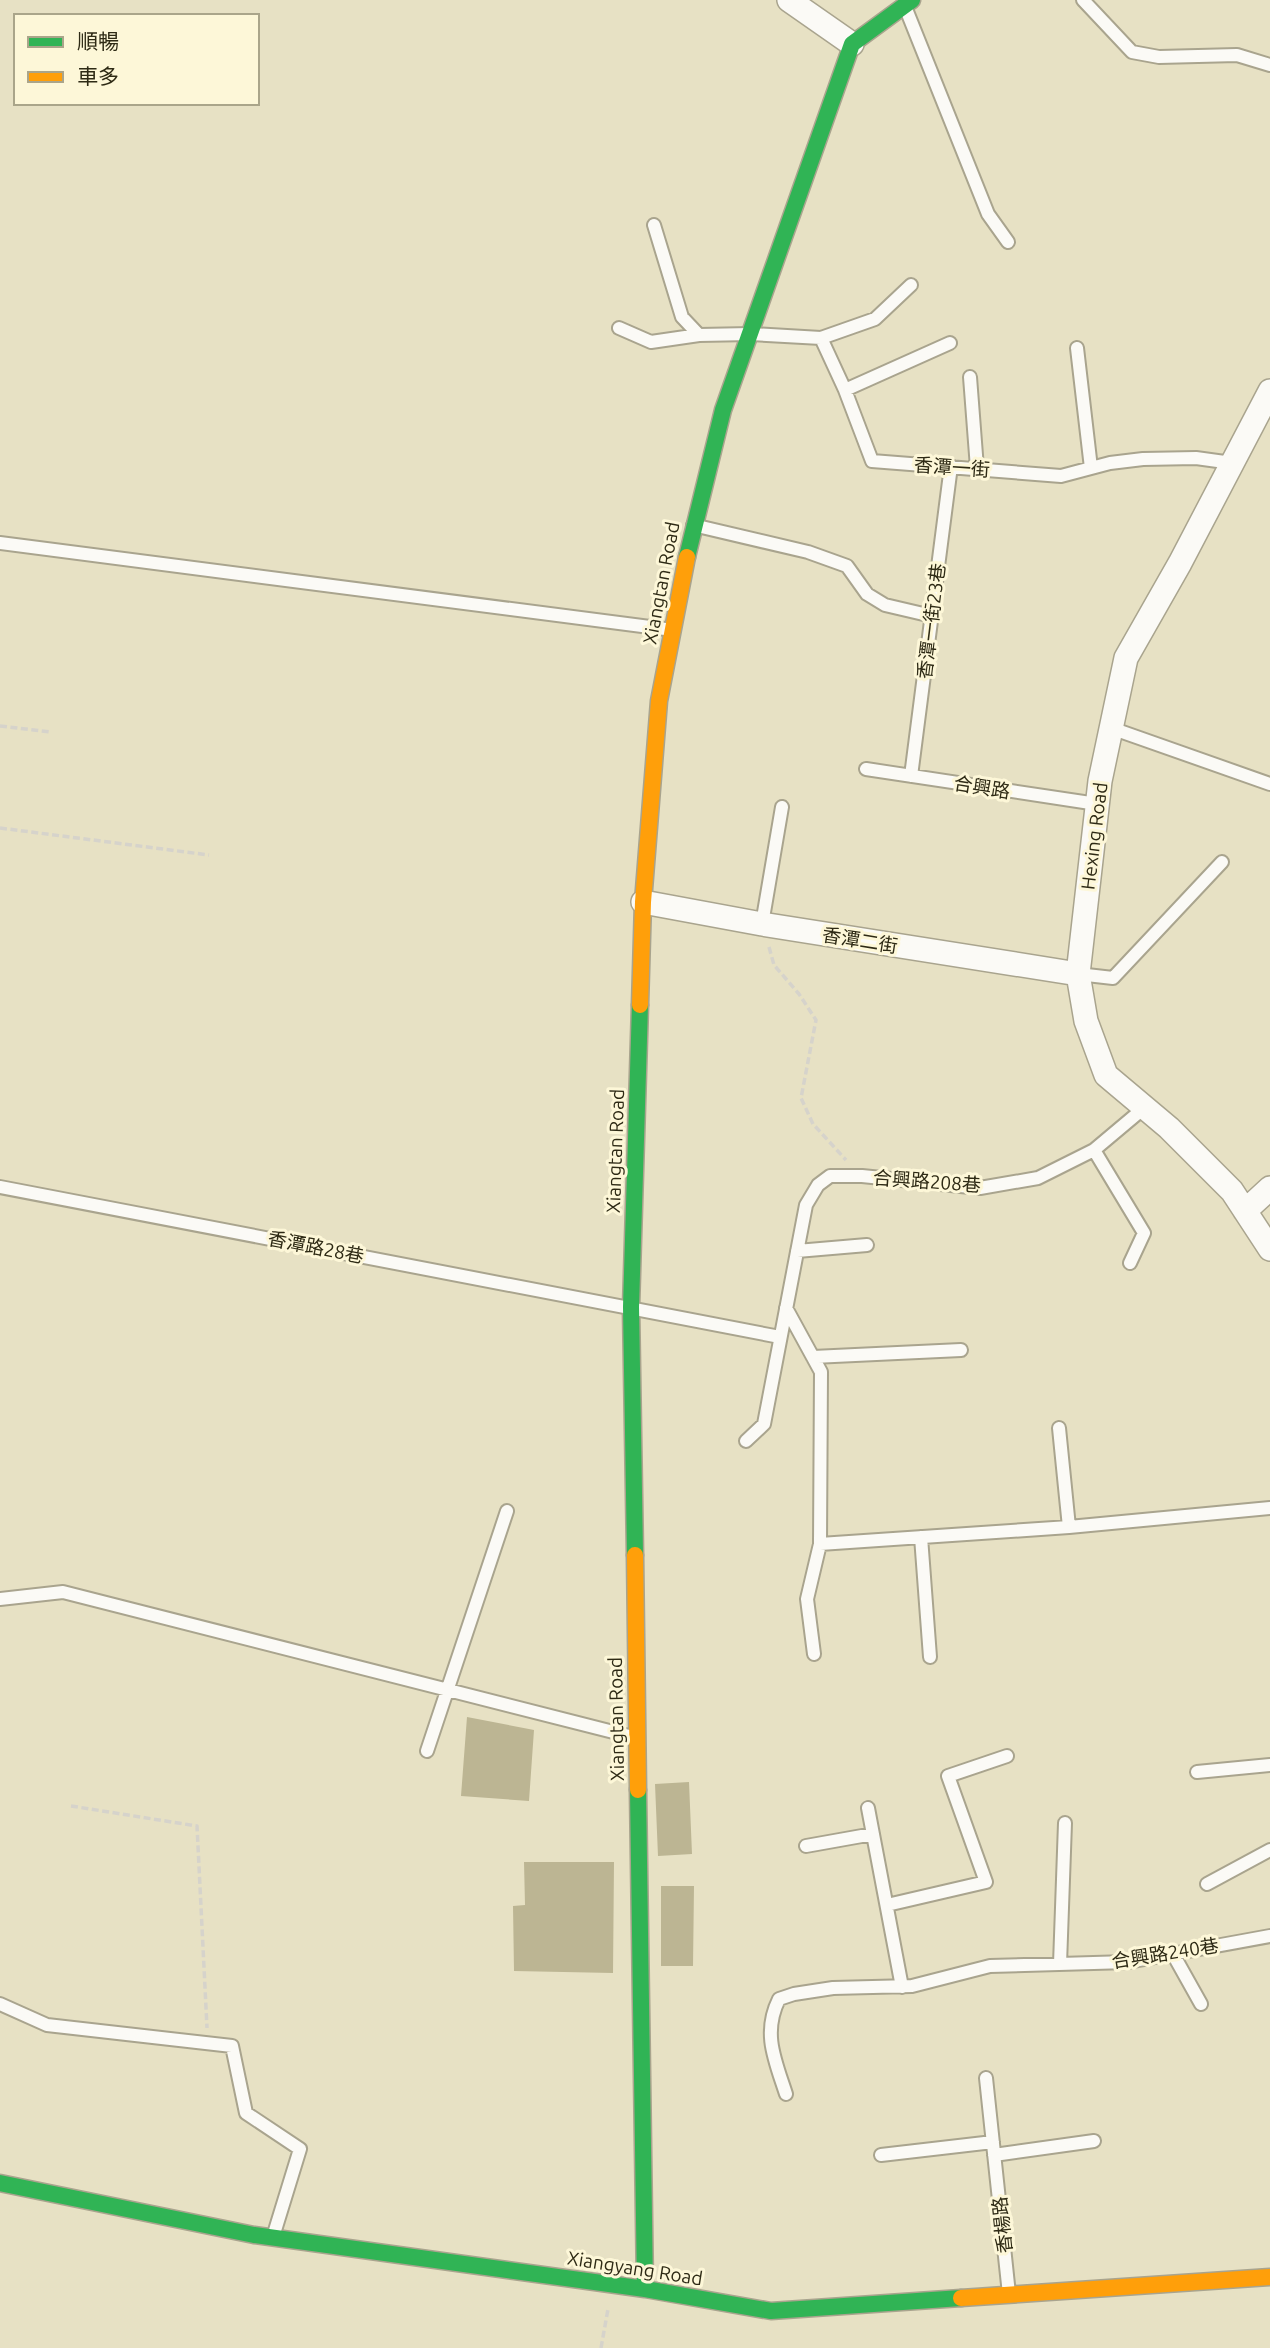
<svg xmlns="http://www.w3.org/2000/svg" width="1270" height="2348" font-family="Ubuntu,'Noto Sans TC',sans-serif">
<rect width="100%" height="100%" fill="#e7e1c4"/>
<path fill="#bcb593" d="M467,1717L534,1730L529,1801L461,1796Z
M689,1782L692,1854L658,1856L655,1784Z
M524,1862H614L613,1973L514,1971L513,1906L525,1905Z
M661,1886H694L693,1966H661Z"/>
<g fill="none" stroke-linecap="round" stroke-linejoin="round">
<defs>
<path id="lane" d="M1083,0L1132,52L1159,57L1237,55L1270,65
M906,9L988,214L1008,242
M654,225L682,317L699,335L751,334L821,338L845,390L872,461L1061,476L1110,463L1143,459L1196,458L1232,463
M619,328L651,342L699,335
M821,338L875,319L911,285
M1077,348L1091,468
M970,377L977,468
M845,390L950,343
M693,525L808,552L847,566L867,594L885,605L932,616
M0,543L673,630
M1111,728L1270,784
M866,769L1097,804
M911,776L951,466
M762,924L782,807
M1078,974L1113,978L1222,862
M1094,1150L1144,1233L1130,1263
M0,1187L780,1337
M797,1251L867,1245
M786,1308L821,1372L820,1544L1069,1527L1270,1508
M813,1357L961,1350
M1059,1428L1069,1527
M746,1441L764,1424L806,1205L818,1185L830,1176H862L980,1188L1038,1178L1094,1150L1144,1108
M921,1537L930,1657
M0,1599L63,1592L637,1738
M814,1654L807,1599L820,1544
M427,1751L507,1511
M1197,1772L1270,1765
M868,1808L902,1987
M806,1846L873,1834
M1207,1884L1270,1850
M887,1905L986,1882L948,1776L1007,1756
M1173,1954L1201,2004
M1060,1964L1065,1823
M0,2004L47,2025L232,2046L246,2113L300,2149L273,2237
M986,2078L1009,2294
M786,2094C775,2060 762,2033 779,1999L794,1994L833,1988L912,1986L990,1966L1128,1962L1270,1936
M881,2155L993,2142
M994,2155L1094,2141"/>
<path id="street" d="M789,0L852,44
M1270,391L1180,563L1126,658L1100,781L1078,974L1086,1021L1106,1075L1169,1128L1232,1191L1270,1249
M643,902L762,924L1078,974
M1245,1211L1270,1188"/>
<path id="fast" d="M687,557L723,410L852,44L912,0
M635,1555L631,1307L640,1005
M638,1790L645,2289
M0,2183L254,2235L645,2289L771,2311L961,2298"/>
<path id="slow" d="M640,1005L643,902L659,701L687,557
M635,1555L638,1790
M961,2298L1270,2277"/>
</defs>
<use href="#lane" stroke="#a9a48e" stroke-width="16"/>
<use href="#street" stroke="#a9a48e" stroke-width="26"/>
<use href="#fast" stroke="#a9a48e" stroke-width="19"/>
<use href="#slow" stroke="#a9a48e" stroke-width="19"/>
<path stroke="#d6d3cb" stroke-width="3.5" stroke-dasharray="7 3.5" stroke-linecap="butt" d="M0,726L51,732
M0,828L209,855
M769,947L774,965L799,994L816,1020L801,1098L813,1124L846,1160
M71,1806L197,1826L207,2028
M601,2348L608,2309"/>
<use href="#lane" stroke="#fbfaf6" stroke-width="12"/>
<use href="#street" stroke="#fbfaf6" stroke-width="23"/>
<use href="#fast" stroke="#30b455" stroke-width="16"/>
<use href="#slow" stroke="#ff9f0a" stroke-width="16"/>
</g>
<g text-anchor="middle" stroke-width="6" stroke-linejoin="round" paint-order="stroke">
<g font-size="19" fill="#2e2a15" stroke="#fdf7d8">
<text transform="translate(952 467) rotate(4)" y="7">香潭一街</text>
<text transform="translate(661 583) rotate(-79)" y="7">Xiangtan Road</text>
<text transform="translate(931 621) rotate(-83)" y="7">香潭一街23巷</text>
<text transform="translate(982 787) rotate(9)" y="7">合興路</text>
<text transform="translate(1094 836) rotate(-83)" y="7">Hexing Road</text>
<text transform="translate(860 940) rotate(9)" y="7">香潭二街</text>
<text transform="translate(615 1151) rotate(-88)" y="7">Xiangtan Road</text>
<text transform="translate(927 1181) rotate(4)" y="7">合興路208巷</text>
<text transform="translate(316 1247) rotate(11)" y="7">香潭路28巷</text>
<text transform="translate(616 1719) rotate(-91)" y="7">Xiangtan Road</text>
<text transform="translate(1165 1953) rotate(-9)" y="7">合興路240巷</text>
<text transform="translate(1002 2225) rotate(-96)" y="7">香楊路</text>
<text transform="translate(635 2268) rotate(9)" y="7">Xiangyang Road</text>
</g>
</g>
<rect x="14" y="14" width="245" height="91" fill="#fdf7d8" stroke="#aaa58a" stroke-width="2"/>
<rect x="28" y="37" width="35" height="10" fill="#30b455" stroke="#aaa58a" stroke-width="2"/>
<text x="77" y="49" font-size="21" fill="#2e2a15">順暢</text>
<rect x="28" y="72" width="35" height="10" fill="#ff9f0a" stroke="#aaa58a" stroke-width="2"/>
<text x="77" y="84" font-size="21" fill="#2e2a15">車多</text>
</svg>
